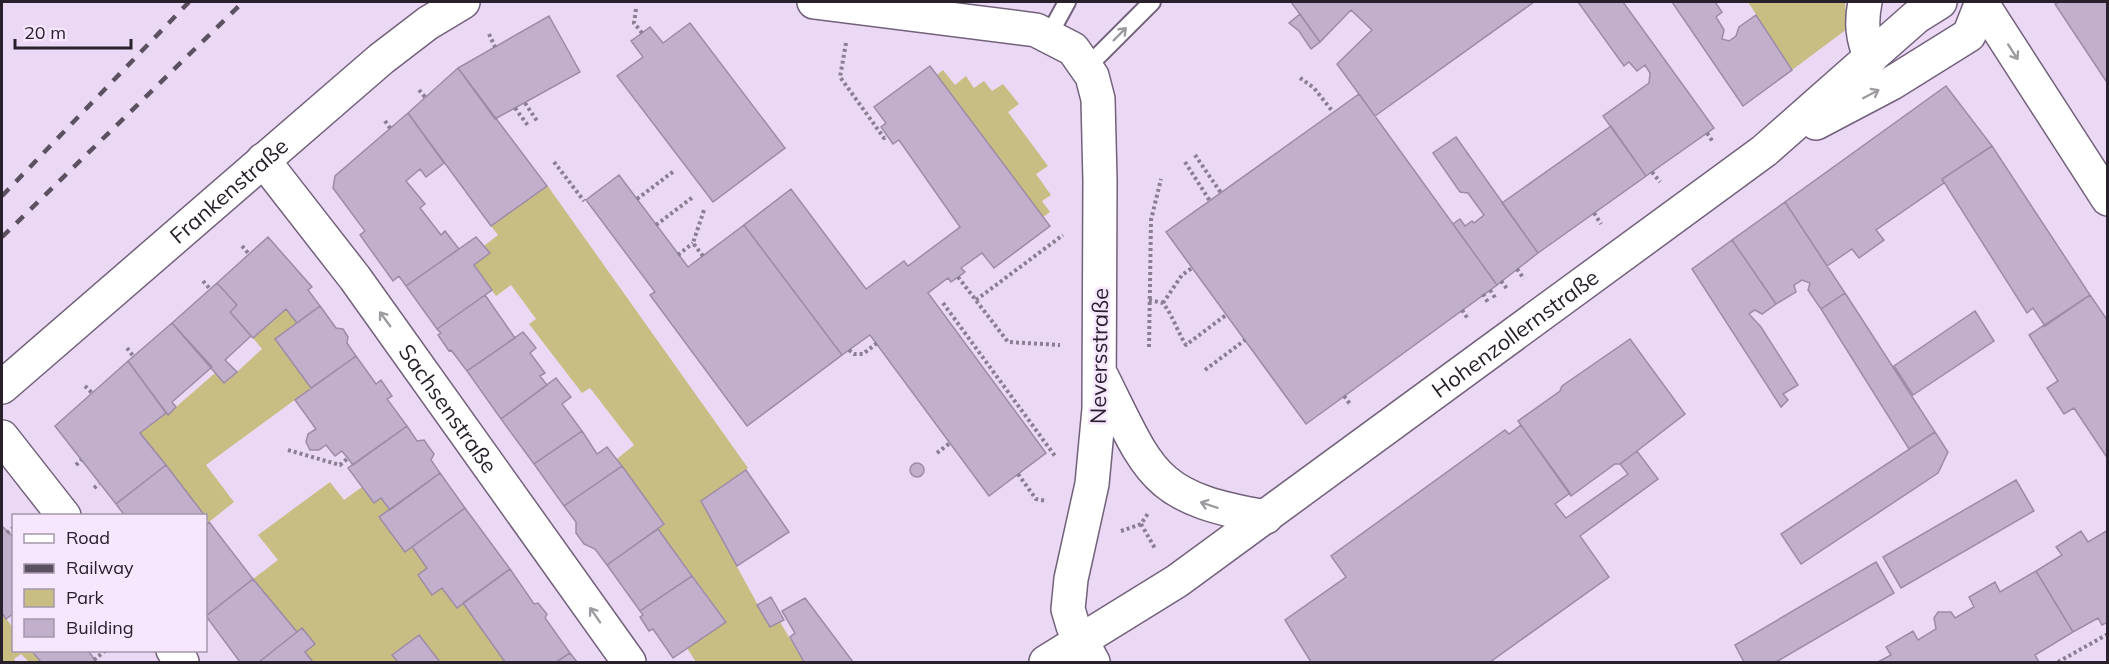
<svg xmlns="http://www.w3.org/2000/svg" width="2109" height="664" font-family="Mulish,sans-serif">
<rect width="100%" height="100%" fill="#ebd8f5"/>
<path fill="#c8be84" d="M1748,2H1845L1847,29L1792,70Z
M943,70L955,85L966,76L974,88L984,81L992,91L1003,84L1019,104L1008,112L1048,166L1036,174L1051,195L1042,201L1050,212L1043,217L937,75Z
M547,185L748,468L701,501L770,627L780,622L804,662H696L687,648L726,621L658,529L664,524L617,459L634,445L590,388L582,393L529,324L536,319L511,285L496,296L474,265L489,253L484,246L498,235L491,226Z
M286,309L297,323L276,339L311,388L206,465L234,502L209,522L140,433L166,413L168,414L215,373L225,383L262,349L253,338Z
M330,482L344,500L362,487L374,503L381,498L390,510L405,552L412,547L427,568L418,575L432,594L442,588L457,608L463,603L505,662H440L419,635L393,654L398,662H313L305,652L302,628L297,632L253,579L278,560L258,535Z
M2,613L13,628L14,650L31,651L41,662H29L21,654L14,659L16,662H2Z"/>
<path fill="#c2afcb" stroke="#9d8ba6" stroke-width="1.5" d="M1291,2H1534L1375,116L1337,64L1372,30L1351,10L1320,42Z
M1578,2H1623L1714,128L1646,176L1603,116L1649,83L1650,73L1645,65L1637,71L1629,62L1624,66Z
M1672,2H1715L1722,12L1716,17L1724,30L1722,39L1729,41L1736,36L1739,27L1756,15L1792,70L1743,106Z
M2059,2H2108V84L2055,4Z
M1300,14L1320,42L1311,49L1299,31L1289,23Z
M549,16L580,72L495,119L458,68Z
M690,23L785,148L713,202L617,76L643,57L631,41L642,33L650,27L663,43Z
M930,66L1050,226L994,268L982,253L961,268L965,272L951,282L948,278L928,293L1046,453L989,496L870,335L842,355L744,225L791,189L866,289L904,261L908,266L960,227L899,140L893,144L881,127L886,123L874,107Z
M458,68L547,186L491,226L408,113Z
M1946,86L1992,146L1942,179L1944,183L1876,230L1884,240L1859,258L1852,249L1827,266L1785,202Z
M1359,94L1497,285L1306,424L1166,232Z
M408,113L444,163L426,177L420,169L406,181L425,204L420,208L441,235L445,231L459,249L406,286L399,276L393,281L360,235L365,231L333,188L335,176Z
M1611,126L1646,176L1538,253L1502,203Z
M1456,137L1538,253L1497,285L1453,224L1460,219L1465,226L1472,221L1474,223L1484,215L1468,193L1460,192L1433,153Z
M1992,146L2090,295L2045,326L2033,308L2027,313L1942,179Z
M619,175L688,267L744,225L842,355L747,426L650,295L655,292L586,200Z
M1785,202L1845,293L1821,309L1808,290L1810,283L1802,280L1794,285L1796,292L1776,304L1732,240Z
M268,237L312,287L308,290L320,306L297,323L286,309L253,338L230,312L237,305L217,283Z
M476,237L490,253L474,265L492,290L437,329L406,286Z
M1732,240L1776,304L1762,314L1755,310L1749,314L1761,327L1798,385L1783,394L1788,400L1781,407L1692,269Z
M217,283L237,305L230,312L251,336L225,360L237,372L224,383L172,323Z
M1845,293L1935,432L1909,449L1821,309Z
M485,295L515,338L467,371L451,350L449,351L438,335L441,333L437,329Z
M2090,295L2108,321V459L2074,408L2064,414L2047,388L2058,381L2029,335Z
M320,306L336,328L343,329L348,337L347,343L356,356L311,388L275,339Z
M1975,311L1994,341L1913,395L1894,366Z
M172,323L212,367L172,402L176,407L168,415L128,361Z
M523,332L536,348L530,353L545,373L540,376L547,385L501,419L467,371Z
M1630,339L1685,414L1620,464H1615L1571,496L1518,421L1560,391L1562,386Z
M356,356L376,384L381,380L392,396L387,399L407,426L353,465L342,451L335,456L326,445L319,450H310L306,442L308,434L316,429L295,400Z
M128,361L166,413L140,433L166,465L116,504L55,426Z
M556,378L571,397L562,404L582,431L534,464L501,419Z
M1521,425L1570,493L1555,504L1566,518L1628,474L1620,464L1637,451L1658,479L1580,536L1609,577L1490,662H1311L1285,620L1346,577L1331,556L1505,430L1509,434Z
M407,426L417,441L424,440L434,454L431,460L440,473L390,510L381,498L374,503L348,468Z
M582,431L597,454L607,447L622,466L564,506L534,464Z
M1935,432L1948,452L1938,473L1801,564L1781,534Z
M910 470a7 7 0 1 1 14 0a7 7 0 1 1-14 0Z
M166,465L205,516H125L116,504Z
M622,466L664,524L607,565L595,549L584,544L576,533V522L564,506Z
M746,470L789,532L737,566L701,501Z
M440,473L465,508L405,552L379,517Z
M2016,480L2034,511L1901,588L1883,557Z
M465,508L510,569L457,608L442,588L432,595L418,575L427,568L412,547Z
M209,522L253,579L206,616V525Z
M2,526L14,538V613L6,619L2,613Z
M658,529L692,576L640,611L607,565Z
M2108,530V622L2102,625L2098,618L2073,632L2036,571L2062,555L2056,547L2081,531L2088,542Z
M1876,562L1894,593L1776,662H1744L1735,645Z
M510,569L534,604L538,603L547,614L545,618L570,653L556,662H505L463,603Z
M2036,571L2073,632L2035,655L2039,662H1878L1891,655L1886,647L1913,631L1918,640L1936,629L1934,618L1938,612H1951L1955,618L1974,607L1969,597L1995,582L2000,592Z
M692,576L726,622L673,658L653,629L649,631L640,617L643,615L640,611Z
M253,579L297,632L259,662H240L206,616Z
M771,597L784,620L770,627L757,605Z
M805,598L853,662H804L790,637L795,633L782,611Z
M302,628L315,644L305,652L313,662H259Z
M419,635L440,662H398L392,655Z
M31,650H88L96,662H41Z
M570,653L577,662H556Z"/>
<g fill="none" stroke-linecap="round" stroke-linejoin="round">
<defs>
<path id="lane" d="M1049,35L1067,2
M1088,66L1152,2"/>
<g id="street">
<path d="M814,2L1036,30L1073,49L1092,76L1098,99L1100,181L1099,409L1092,484L1071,579L1068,609L1073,626L1093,662"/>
<path d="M1865,2C1861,22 1862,38 1871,58"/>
<path d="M1981,2L2108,199"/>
<path id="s1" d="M263,160L355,278L629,662"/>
<path d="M1102,377C1150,473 1152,498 1266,517"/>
<path id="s2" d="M2,387L381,59L428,23L463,2"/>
<path d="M2,437L64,516"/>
<path d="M173,650L182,662"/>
</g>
<g id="secondary">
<path d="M1816,123L1892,83L1969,35L1982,2"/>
<path id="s3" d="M1046,662L1177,581L1764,151L1916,17L1940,2"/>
</g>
</defs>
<use href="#lane" stroke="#72617a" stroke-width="20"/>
<use href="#street" stroke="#72617a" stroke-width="36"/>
<use href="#secondary" stroke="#72617a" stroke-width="36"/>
<path stroke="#8b7e92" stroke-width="4" stroke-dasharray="3 3" stroke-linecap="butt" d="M636,9L634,23L642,33
M489,34L495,47
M846,43L840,77L884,138L887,136
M1300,78L1314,88L1333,112
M419,90L425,97
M525,103L537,121
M515,108L529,127
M385,121L390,128
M1707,133L1713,142
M1195,155L1221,193
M554,162L584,201
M1185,162L1210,201
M1652,172L1660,182
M637,199L674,171
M1594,213L1601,224
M656,225L693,197
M242,246L249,254
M678,255L693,243
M703,256L693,243L704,210
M1517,269L1524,279
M958,277L1008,342L1060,345
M203,281L210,289
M1501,281L1508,290
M1490,290L1496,299
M1483,294L1489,304
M976,300L1063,235
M1149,300L1163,303C1173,316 1177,331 1186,345L1226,315
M943,303L1055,456
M1163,303L1182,275L1192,268
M1462,310L1468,319
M1149,347L1151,220L1161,179
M127,348L134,357
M849,350L854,354H863L877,343
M1205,370L1245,340
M85,386L92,393
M1344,396L1350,404
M288,450L340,465L348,458
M937,453L950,443
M76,465L81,460
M1018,474L1036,499L1047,501
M94,488L99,484
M1141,524L1156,550
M1121,531L1141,524L1149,512
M7,533L14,527
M94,660L106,650
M2058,662L2108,634"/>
<use href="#lane" stroke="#fff" stroke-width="16"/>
<use href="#street" stroke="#fff" stroke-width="33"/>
<use href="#secondary" stroke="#fff" stroke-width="33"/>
<path stroke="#5b5160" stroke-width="4.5" stroke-dasharray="10 10" stroke-linecap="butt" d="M2,196L189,2
M2,237L243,2"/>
</g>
<defs><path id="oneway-shaft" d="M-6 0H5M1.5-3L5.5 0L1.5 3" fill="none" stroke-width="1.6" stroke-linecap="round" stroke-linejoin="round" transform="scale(1.5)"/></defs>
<g stroke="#9e9ba0">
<use href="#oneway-shaft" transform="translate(1120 34) rotate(-45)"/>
<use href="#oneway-shaft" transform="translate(2013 52) rotate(57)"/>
<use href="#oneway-shaft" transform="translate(1871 94) rotate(-28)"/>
<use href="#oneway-shaft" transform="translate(385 319) rotate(-126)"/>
<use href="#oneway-shaft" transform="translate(1209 505) rotate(-162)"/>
<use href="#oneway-shaft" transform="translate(595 615) rotate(-125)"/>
</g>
<g text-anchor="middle" stroke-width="5" stroke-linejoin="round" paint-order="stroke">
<g font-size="22" fill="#28212b" stroke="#f6e6fe">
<text dy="8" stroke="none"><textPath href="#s2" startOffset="300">Frankenstraße</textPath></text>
<text dy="8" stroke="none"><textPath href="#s3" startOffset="573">Hohenzollernstraße</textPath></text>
<text transform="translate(1099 356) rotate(-89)" y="8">Neversstraße</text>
<text dy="8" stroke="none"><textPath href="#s1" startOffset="310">Sachsenstraße</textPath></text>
</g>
</g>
<rect width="2109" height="664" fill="none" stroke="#28212b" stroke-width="6"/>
<rect x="12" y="514" width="195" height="138" fill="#f6e6fe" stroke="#a497aa" stroke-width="1.5"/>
<rect x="24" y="534" width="30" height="9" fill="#ffffff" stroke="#a497aa" stroke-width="1.5"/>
<text x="66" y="544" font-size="18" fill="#28212b">Road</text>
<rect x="24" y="564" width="30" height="9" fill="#5b5160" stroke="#a497aa" stroke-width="1.5"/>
<text x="66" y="574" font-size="18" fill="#28212b">Railway</text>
<rect x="24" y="589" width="30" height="18" fill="#c8be84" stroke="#a497aa" stroke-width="1.5"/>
<text x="66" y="604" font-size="18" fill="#28212b">Park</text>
<rect x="24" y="619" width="30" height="18" fill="#c2afcb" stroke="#a497aa" stroke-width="1.5"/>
<text x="66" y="634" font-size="18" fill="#28212b">Building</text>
<path d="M15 39v9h116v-9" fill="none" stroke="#28212b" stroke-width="3"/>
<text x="24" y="39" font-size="18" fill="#28212b" stroke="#f6e6fe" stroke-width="4.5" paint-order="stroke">20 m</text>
</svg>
